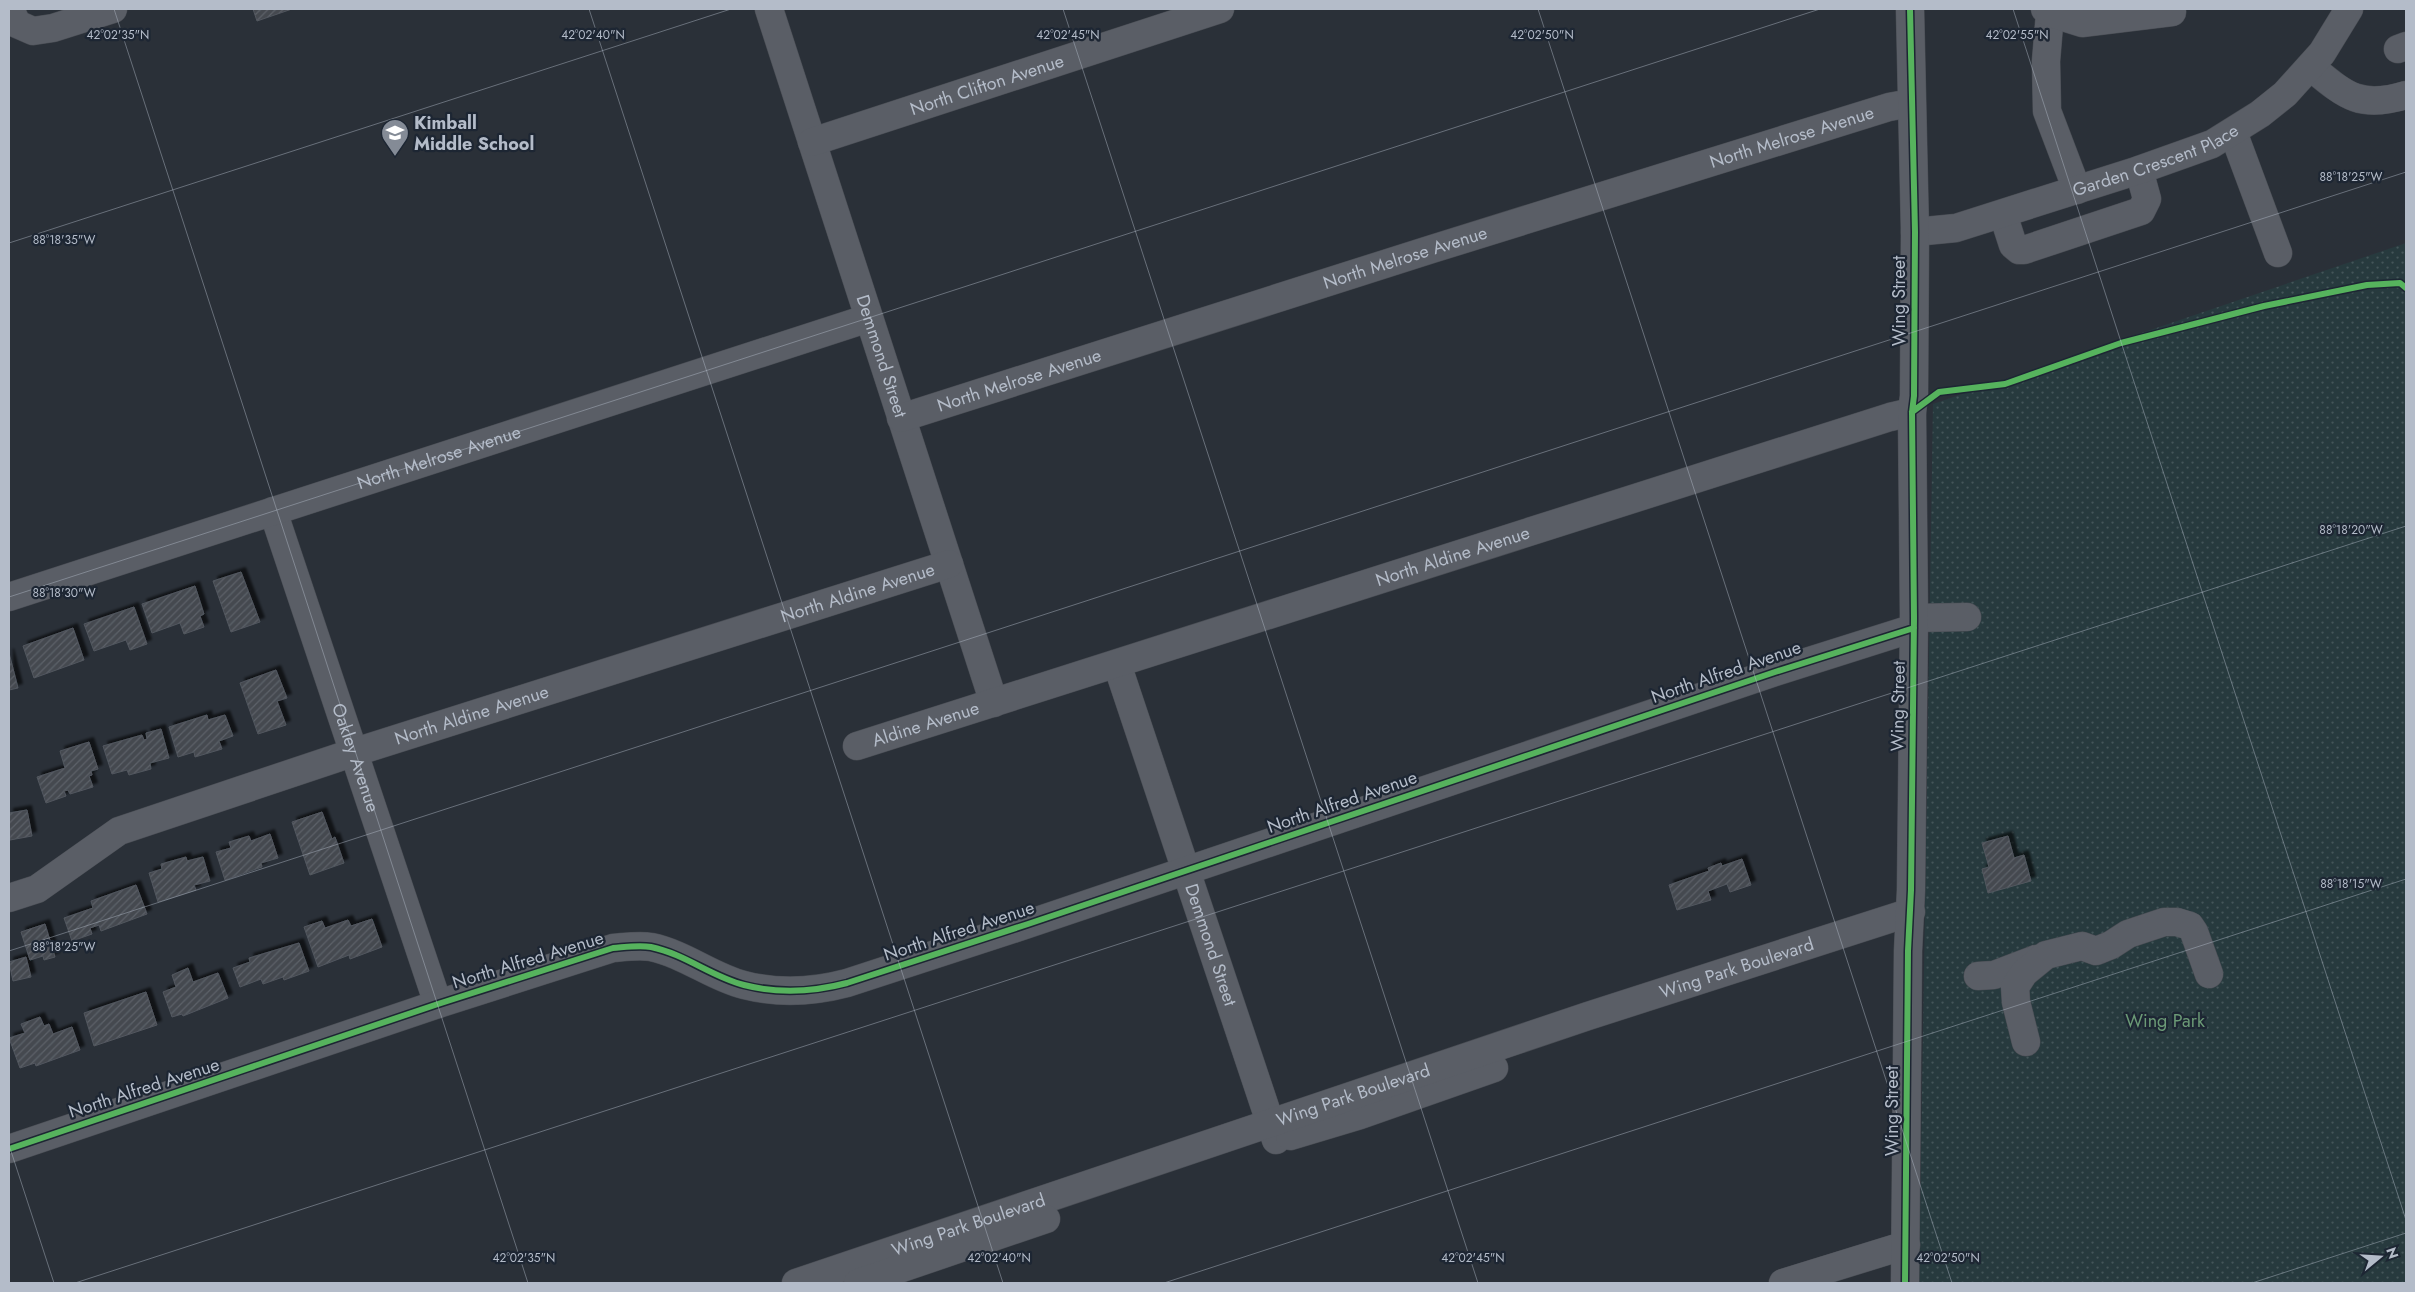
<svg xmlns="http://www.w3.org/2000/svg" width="2415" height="1292" font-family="Jost,sans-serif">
<defs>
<pattern id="grass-dots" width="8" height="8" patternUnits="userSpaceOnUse" patternTransform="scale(1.25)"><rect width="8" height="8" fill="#273a3e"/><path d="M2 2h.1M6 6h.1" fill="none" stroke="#445559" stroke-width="1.8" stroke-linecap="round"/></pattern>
<pattern id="building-hatch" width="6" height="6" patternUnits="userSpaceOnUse" patternTransform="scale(1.25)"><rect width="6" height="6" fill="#444950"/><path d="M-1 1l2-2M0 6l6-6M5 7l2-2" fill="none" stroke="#5d6168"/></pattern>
<filter id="shadow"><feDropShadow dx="4.5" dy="-4.5" stdDeviation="1" flood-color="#0009"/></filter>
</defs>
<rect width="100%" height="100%" fill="#2a3038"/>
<path fill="url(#grass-dots)" d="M2406,243V1283H1919L1933,404Z"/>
<path fill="url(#building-hatch)" stroke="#52575f" filter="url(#shadow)" d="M253,9H292L257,21Z
M241,572L260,622L231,632L213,581Z
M195,586L204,614L200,616L204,627L184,634L180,623L152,633L142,604Z
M134,607L147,644L130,650L126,640L94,651L84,624Z
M73,628L84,660L34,678L23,646Z
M9,653L18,688L9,690Z
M276,670L287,698L277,701L286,725L258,734L240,683Z
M207,715L208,720L225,715L233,736L219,741L222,749L195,757L194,752L178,757L169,727Z
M161,729L169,758L150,763L151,769L129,775L127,770L112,774L103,746L142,735L144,740L147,739L146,733Z
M89,742L98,769L91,771L92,775L89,776L93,787L70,794L68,790L64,791L66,796L46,803L37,777L65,768L60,751Z
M27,810L32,836L10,840L9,813Z
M322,812L332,839L335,837L344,863L310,875L292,822Z
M270,834L278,858L261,863L262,867L225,880L216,852L231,848L229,842L249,836L251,841Z
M2008,836L2014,858L2024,855L2031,881L1988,893L1982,869L1989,867L1982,843Z
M186,857L187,861L203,857L210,881L194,885L196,890L158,902L149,873L162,869L161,864Z
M1742,859L1751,885L1730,892L1727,884L1708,891L1711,900L1677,910L1669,885L1709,871L1708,868L1721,863L1722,866Z
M136,885L147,914L101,931L99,925L90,928L92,934L72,941L64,918L93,908L91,901Z
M372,919L382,947L350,959L349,955L318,967L304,927L322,921L325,928L348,920L351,926Z
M45,924L55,957L44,960L43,956L30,960L21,932Z
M299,943L309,971L284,980L283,977L263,984L261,979L240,987L233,968L250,962L249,958Z
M26,957L31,977L13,981L9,962Z
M188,968L193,982L218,973L228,998L183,1016L182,1014L172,1017L163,992L176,987L172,975Z
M146,992L157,1025L94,1046L84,1013Z
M40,1017L44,1026L49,1024L53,1034L72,1027L80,1050L36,1066L35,1063L20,1068L9,1038L25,1033L21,1024Z"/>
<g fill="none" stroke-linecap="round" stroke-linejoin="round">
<defs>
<g id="minor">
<path d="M10,9L17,24L33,31L53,28L113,9"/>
<path id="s1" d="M769,9L994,703"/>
<path d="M2045,9L2050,13L2046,61L2047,111L2077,190"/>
<path d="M2050,13L2082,23L2172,12"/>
<path d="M2398,49L2406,46"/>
<path d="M2311,67C2346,96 2360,109 2406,95"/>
<path d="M2233,132L2278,253"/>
<path id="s2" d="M812,142L1220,9"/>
<path d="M2003,214L2013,245L2019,250H2024L2141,211L2147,199L2139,170"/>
<path id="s3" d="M1915,232L1956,228L2139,170L2212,144L2260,114L2285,94L2322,53L2349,9"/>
<path id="s4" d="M901,418L1432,249L1889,107L1911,103"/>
<path id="s5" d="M273,511L438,1004"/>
<path id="s6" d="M9,597L869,318"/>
<path d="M1914,618L1967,617"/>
<path id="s7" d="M1117,664L1276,1140"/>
<path id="s8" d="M857,746L1890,417L1912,412"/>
<path id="s9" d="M9,898L37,889L119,831L352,753L949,564"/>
<path d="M1978,976L1994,975L2036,959"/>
<path d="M2026,1042L2016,1002L2015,987L2024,973L2046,955L2082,946L2096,951L2111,945L2128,934L2164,922H2177L2190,926L2194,932L2209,974"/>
<path d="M1290,1136L1360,1115L1494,1068"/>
<path d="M9,1149L438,1004L613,948C626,947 639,945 651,947C685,954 712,977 744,985C779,994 813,992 847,983L1028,924L1775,672L1914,628"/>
<path id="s10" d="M796,1283L1588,1016L1911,912"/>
<path d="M858,1283L1046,1219"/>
<path d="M1783,1283L1906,1245"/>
<path d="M1905,1283L1908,951L1911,890L1914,618L1912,412L1914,396L1915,232L1910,9"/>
</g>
</defs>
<use href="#minor" stroke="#484c53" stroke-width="29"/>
<use href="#minor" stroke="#5a5e66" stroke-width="28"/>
<defs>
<path id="cycleway" d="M1912,412L1939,392L2005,384L2121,343L2264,306L2367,285L2400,283L2406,288
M9,1149L438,1004L613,948C626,947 639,945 651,947C685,954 712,977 744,985C779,994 813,992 847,983L1028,924L1775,672L1914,628
M1905,1283L1908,951L1911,890L1914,618L1912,412L1914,396L1915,232L1910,9"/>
</defs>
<use href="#cycleway" stroke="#1d2633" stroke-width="9"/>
<use href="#cycleway" stroke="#56b35d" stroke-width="6"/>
</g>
<path fill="none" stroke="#b4bcc9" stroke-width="1" stroke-opacity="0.45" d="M114,9L528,1283M589,9L1003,1283M1063,9L1478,1283M1538,9L1952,1283M2013,9L2406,1220M9,243L731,9M9,597L1820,9M9,951L2406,172M9,1145L54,1283M75,1283L2406,526M1164,1283L2406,879M2252,1283L2406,1233"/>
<defs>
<symbol id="school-pin" viewBox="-11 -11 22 30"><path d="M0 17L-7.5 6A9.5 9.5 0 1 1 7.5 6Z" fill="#848b96" stroke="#1d2633"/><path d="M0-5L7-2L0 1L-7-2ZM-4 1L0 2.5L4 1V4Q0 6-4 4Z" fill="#fff"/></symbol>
</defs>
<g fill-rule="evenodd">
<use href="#school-pin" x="379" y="117" width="32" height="43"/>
</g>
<g text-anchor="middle" stroke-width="4.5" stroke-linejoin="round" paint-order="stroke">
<g font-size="18" fill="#b4bcc9" stroke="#1d2633">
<text dy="6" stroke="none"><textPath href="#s2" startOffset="184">North Clifton Avenue</textPath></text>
<text dy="6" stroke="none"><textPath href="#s4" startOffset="934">North Melrose Avenue</textPath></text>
<text dy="6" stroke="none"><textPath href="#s3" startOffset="252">Garden Crescent Place</textPath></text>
<text dy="6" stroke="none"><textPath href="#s4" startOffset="529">North Melrose Avenue</textPath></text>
<text transform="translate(1899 301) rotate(-90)" y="6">Wing Street</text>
<text dy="6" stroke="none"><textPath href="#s1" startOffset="365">Demmond Street</textPath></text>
<text dy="6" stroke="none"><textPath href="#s4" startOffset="124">North Melrose Avenue</textPath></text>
<text dy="6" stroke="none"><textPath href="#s6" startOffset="452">North Melrose Avenue</textPath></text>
<text dy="6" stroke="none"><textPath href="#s8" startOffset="625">North Aldine Avenue</textPath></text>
<text dy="6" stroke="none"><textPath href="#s9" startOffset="906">North Aldine Avenue</textPath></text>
<text transform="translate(1726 672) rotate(-19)" y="6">North Alfred Avenue</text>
<text transform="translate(1898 706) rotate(-89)" y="6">Wing Street</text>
<text dy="6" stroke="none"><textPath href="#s9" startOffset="501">North Aldine Avenue</textPath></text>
<text dy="6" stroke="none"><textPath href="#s8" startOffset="72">Aldine Avenue</textPath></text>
<text dy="6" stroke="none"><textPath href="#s5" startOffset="260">Oakley Avenue</textPath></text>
<text transform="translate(1342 802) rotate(-19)" y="6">North Alfred Avenue</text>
<text transform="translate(959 931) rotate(-18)" y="6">North Alfred Avenue</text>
<text dy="6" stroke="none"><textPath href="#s7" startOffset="296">Demmond Street</textPath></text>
<text transform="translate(528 960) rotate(-17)" y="6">North Alfred Avenue</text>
<text dy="6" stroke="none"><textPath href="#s10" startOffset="992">Wing Park Boulevard</textPath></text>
<text transform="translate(144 1088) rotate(-18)" y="6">North Alfred Avenue</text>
<text dy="6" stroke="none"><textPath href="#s10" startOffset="588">Wing Park Boulevard</textPath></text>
<text transform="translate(1892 1111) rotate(-90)" y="6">Wing Street</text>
<text dy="6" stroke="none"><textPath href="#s10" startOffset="182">Wing Park Boulevard</textPath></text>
</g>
<g font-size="18" font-weight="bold" fill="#b4bcc9" stroke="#1d2633" text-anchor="start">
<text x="414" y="129">Kimball<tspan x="414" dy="21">Middle School</tspan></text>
</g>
<g font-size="18" fill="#6b9a76" stroke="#1d2633">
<text x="2165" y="1027">Wing Park</text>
</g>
</g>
<g font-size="12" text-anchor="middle" fill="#b4bcc9" stroke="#1d2633" stroke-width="4.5" stroke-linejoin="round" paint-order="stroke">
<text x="118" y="39">42°02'35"N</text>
<text x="593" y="39">42°02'40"N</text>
<text x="1068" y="39">42°02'45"N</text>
<text x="1542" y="39">42°02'50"N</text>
<text x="2017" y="39">42°02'55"N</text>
<text x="2351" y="181">88°18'25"W</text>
<text x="64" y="244">88°18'35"W</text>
<text x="2351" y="534">88°18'20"W</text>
<text x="64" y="597">88°18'30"W</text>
<text x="2351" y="888">88°18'15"W</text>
<text x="64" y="951">88°18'25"W</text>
<text x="524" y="1262">42°02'35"N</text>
<text x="999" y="1262">42°02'40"N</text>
<text x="1473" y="1262">42°02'45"N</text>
<text x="1948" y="1262">42°02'50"N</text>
</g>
<rect width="2415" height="1292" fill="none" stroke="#b4bcc9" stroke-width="20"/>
<g transform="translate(2380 1257) rotate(72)" stroke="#1d2633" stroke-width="4" paint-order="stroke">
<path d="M0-4L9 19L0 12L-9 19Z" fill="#b4bcc9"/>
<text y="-8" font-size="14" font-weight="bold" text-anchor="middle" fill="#b4bcc9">N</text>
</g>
</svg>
